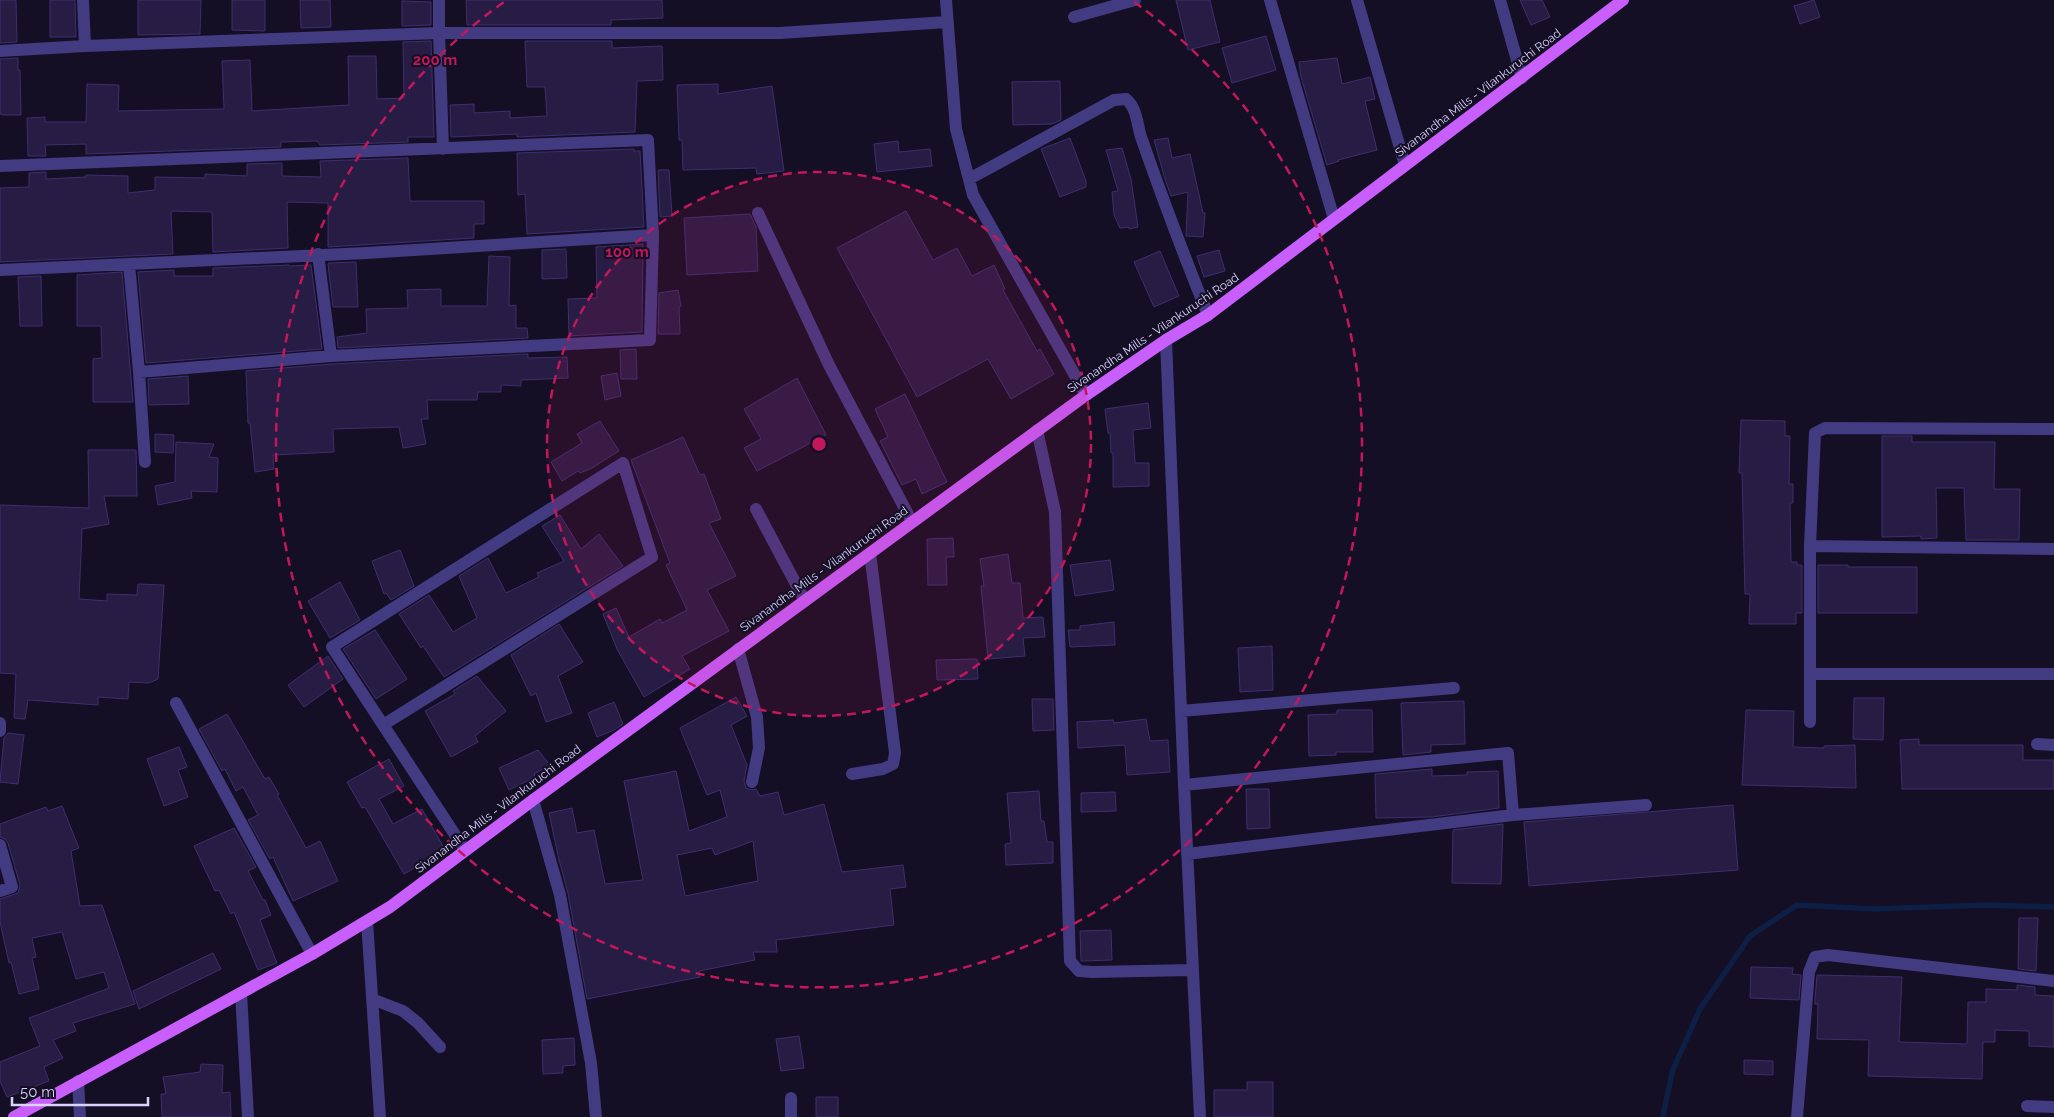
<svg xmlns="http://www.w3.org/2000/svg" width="2054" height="1117" font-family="Raleway,sans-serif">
<rect width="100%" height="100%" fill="#140f24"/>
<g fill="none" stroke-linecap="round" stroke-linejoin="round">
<path stroke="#0d1f45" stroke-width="5.5" d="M1663,1117L1672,1072L1700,1009L1750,936L1797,905L1874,909L1986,905L2054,907"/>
</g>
<path fill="#261c44" stroke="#3f2e70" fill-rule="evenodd" d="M0,0H16L17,42L0,43Z
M50,0H75L76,37H50Z
M138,0H201L200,34L138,35Z
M232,0H265V31L232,30Z
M300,0H330L331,27L301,28Z
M466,0H662L663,18L611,20V25H467Z
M1176,0H1210L1220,42L1188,50Z
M1520,0H1542L1550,17L1531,25Z
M1814,0L1820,17L1800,24L1794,6Z
M402,1L431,2V25L402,26Z
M1266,36L1276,70L1232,83L1222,48Z
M431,41L434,137H408V142L320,145L317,141L281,142V147L86,154V144L45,145L46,156H28L27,118L45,117V122H86L87,84L119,85L118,111L224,109L222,61L250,60L252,111L349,105L348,56H376L377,99L404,98L403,42Z
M525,41H612V48L662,46L663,80L637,81L635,132L517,137V134L451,137L450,105L474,104V113L510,111V118L547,116L545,87H527Z
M18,58V70H20L21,115H3L0,114V59Z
M1337,58L1342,84L1370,77L1375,99L1365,101L1377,150L1338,160L1339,161L1327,165L1301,77L1299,62Z
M1060,81L1061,120L1052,124L1013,125L1012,82Z
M718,84V94L772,86L784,171L757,174L756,168L683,170L682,140H679L677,85Z
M1070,138L1086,181V187L1060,197L1041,149Z
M1168,138L1172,158L1190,154L1203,213H1205L1203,237L1186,236L1188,192L1171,196L1165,179L1154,140Z
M898,141L899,152L930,149L932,166L877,172L874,144Z
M1122,148L1131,179L1138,227L1129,229V227L1120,228L1114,215L1112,192L1118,191L1106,150Z
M634,149V151H640L644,227L527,234L525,194L518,195L517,153Z
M408,158L410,201H484V224H474V238L328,247V203L287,202L288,248L213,252L212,212L171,211L173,254L0,262V188L29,187V173L46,172V179L86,177V175L128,176V193L155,190V177L205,178V174L247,176V164L282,163V176L321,177L320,161Z
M658,170H669L672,216L660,217Z
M906,211L933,260L957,248L972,276L994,265L1005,289L1003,290L1037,351L1040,349L1054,374L1011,399L988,359L917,397L837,248Z
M750,214L756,227L758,271L687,275L684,218Z
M643,244L642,332L569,336L568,299L597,298L596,247Z
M566,249L567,278L542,279V250Z
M1219,250L1225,271L1204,277L1197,256Z
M1160,251L1179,296L1154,307L1134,262Z
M489,256L510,257L509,306L516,305V328H527L528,338L338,348L337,337L367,333L366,309L408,308L407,290L441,289V306H487Z
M356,262L358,307H333L328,264L329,263Z
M289,265V266L311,265L322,349L146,363L138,272L174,270V276H213V268Z
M122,272L133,402H93V359L102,358L101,326H77V275Z
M41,276L42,326H20L18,277Z
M678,290L681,306L679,307L680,334H658L659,293Z
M636,349L637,379H621L620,350Z
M528,354V358L567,357L568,378L521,380V386L501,385V392H478L477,400H427L428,419H421L426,444L403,448L399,427L333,429L334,452L273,455L274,469L255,472L250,423H248L246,371L332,364Z
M617,373L621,396L605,400L601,376Z
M188,376L189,404L149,405L148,379Z
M797,378L826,435L757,471L744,448L761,439L744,409Z
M905,394L947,482L922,494L916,479L902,485L880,441L888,437L875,409Z
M1148,403L1151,428L1133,430L1135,463H1149V486L1113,487V453H1111L1110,433H1108L1105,409Z
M1741,420L1785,421V436H1790L1789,484H1793V503H1790L1791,562H1797V565H1802V613H1796V624H1749L1750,594H1745L1742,473H1739Z
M600,421L619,451L592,468L580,473L578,471L562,481L551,462L582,443L577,434Z
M155,434L174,435L173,453L155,452Z
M1882,436H1912V442H1995L1994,489H2020L2019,540H1966L1964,488H1936L1937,538L1921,539V536L1882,537Z
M683,437L700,475L704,474L721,519L709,523L736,576L707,590L729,631L682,656L690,669L644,697L617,649L603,614L616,608L629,637L660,619L662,623L687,610L666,565L670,563L631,460Z
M176,442L214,444L209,457L218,458L217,492L191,491L192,498L158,505L155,486L175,482Z
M88,450H136L137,496H104L109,524L82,529L79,599L107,601V594L137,595L138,584L164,585L158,679L149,683L129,682L128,699L98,697V705L28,700L25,719L14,718L16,674L0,673V505L89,508Z
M560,515L581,549L599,534L623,566L444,677L423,646L421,648L399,614L429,595L453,632L477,618L459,576L488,558L506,593L539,577L537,573L564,561L542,526Z
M953,538L954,557H946L947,585H928L927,539Z
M400,550L414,586L391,600L386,593L384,594L372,561Z
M1008,554L1012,583H1020L1023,618L1043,617L1045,637L1023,638L1025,656L988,659L981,586H984L980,559Z
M1110,560L1114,590L1075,596L1070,565Z
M1818,565H1848V567H1917V613H1818Z
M340,582L360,620L330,638L308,601Z
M1114,622L1115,645L1070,647L1068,630H1080V626Z
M559,624L583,662L558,676L572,713L546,722L536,693L531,696L511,655Z
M375,630L407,679L376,699L343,649Z
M1272,646L1273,690L1240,692L1238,648Z
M328,656L343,679L304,707L288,685Z
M977,659L978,679L937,680L936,660Z
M477,676L506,711L475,736L478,742L451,757L425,711L455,694L453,691Z
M736,697L747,716L731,725L747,765L744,781L746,788L751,790L756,789L760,796L778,792L784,815L824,804L842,872L903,865L906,887L890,889L894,925L776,940L777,952H753L755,960L699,971L700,977L587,999L568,893L559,860L549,813L572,808L577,833L594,830L605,884L643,880L624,781L676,771L689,831L727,817L720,790L707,795L680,728ZM753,841L758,881L685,896L677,855L712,848L715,855Z
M1854,698H1884L1883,740L1853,739Z
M1032,699H1053L1054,730L1033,731Z
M1464,701L1465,744L1431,745V752L1403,755L1401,703Z
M614,702L623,724L614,730L597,737L588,713Z
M1337,710H1372L1373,752H1336V755L1309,756L1308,715L1337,714Z
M1746,710L1794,711L1793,747L1824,748V746L1855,745L1856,788L1742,785Z
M227,714L265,779L269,777L279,794L277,795L306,848L320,841L338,881L293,901L273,857L270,859L248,820L258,815L243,787L236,791L225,769L222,771L199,729Z
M1146,719L1150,741L1168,740L1170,772L1127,775L1125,745L1078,748L1077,722L1113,720L1114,723Z
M8,733L24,735L18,784L0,782L4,738Z
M1919,739V745H2023V760H2054V789H1902L1900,740Z
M179,747L187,767L178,770L188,797L164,806L147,759Z
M538,750L550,765L534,774L535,777L509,790L499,768Z
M389,759L404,786L379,799L393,824L422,809L445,850L404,874L365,807L362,808L347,782Z
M1432,769V776L1467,775V772L1498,771L1499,808L1432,817L1376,818L1375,774Z
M1246,789H1269L1270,828L1247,829Z
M1039,791L1041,821H1044L1047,842H1053V863L1006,865L1005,844L1011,843L1007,793Z
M1115,792L1116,811L1081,812V793Z
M1733,805L1738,870L1529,886L1524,822Z
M62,806L79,848L71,851L80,906L102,905L135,1004L73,1023L76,1031L53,1040L63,1058L44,1067L49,1081L7,1097L0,1081V1062L40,1046L29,1018L109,988L104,972L76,979L62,932L32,938L36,957L32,958L39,989L19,994L11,962L9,963L0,922V899L18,893L20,885L8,843L5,839L0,837V824L46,807L48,811Z
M1503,824L1501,884L1452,883L1453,830Z
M234,828L256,867L248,871L263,900H265L271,915L260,920L277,963L258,970L234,912L231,914L219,890L215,891L194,846Z
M2019,918H2038L2036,971L2018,969Z
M1111,930L1112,960L1081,961L1080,931Z
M213,953L221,969L139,1009L133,991Z
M1751,967L1793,968L1792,974L1801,975L1799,1000L1750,998Z
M1817,975L1902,977L1899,1042L1967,1044L1968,1002H1986V989L2017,990V985L2035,987V995L2054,996V1047L2029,1046V1031L1995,1030V1042H1983L1982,1079L1868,1076L1869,1040L1817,1039L1818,1004H1815V1000Z
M799,1036L804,1068L781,1071L776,1039Z
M574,1038L575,1065L563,1066V1073L543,1074L542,1040Z
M1744,1060L1773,1061V1075L1744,1074Z
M201,1064L223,1065L222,1093L230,1092L231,1117H162L161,1094H166L163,1077L200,1072Z
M1247,1082H1273V1117H1214V1090H1247Z
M816,1097H838V1117H816Z"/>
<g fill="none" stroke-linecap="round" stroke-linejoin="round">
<path stroke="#423b82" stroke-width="12" d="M83,0L85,46
M946,0L956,129L973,195L1086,395
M1270,0L1334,219
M1357,0L1405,165
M1500,0L1522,78
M1074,17L1135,0
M0,51L85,46L439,33V0
M443,149L439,33H780L947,22
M0,166L648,140L653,235
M969,179L1114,100L1126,99C1137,108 1137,124 1141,137C1162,197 1184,256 1208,315
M758,213L829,365L912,522
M318,254L331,356
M0,270L366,253L653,235L650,340L331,356L139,372L129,264
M1166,340L1184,785L1200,1117
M139,372L145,462
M1037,430L1055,512L1070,961L1079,971L1092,972L1193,970
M756,509L805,601
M1810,546L2054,549
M738,649L757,717L759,748L752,782
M1810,674H2054
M176,703L312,954
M1181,711L1454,688
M1810,722V546L1815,433L1825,428L2054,429
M0,723V731
M383,725L652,557L623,463L332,647L465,850
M2037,744L2054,745
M852,774L883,769L893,764L895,753L870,553
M1184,785L1508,753L1513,815
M533,800L560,895L591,1063L596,1117
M0,845L12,887L0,891
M1187,854L1513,815L1646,805
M367,921L380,1117
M241,993L248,1117
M372,999L403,1011L418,1023L440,1047
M78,1081L80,1117
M791,1098V1117
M2027,1106L2054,1107
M1797,1117L1809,972L1815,957L1828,955L2054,981"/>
<path stroke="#c85efb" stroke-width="12" d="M14,1117L312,954L390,907L533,800L1086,395L1166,340L1208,315L1623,0"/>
</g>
<circle cx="819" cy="444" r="272" fill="#c2185b" fill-opacity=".12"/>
<g fill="none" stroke="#c2185b" stroke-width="2.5" stroke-dasharray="9 6">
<circle cx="819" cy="444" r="272"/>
<path d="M1134 2A543 543 0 1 1 504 2"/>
</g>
<g text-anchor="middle" stroke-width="4" stroke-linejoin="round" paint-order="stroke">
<g font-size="12" fill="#dad3fe" stroke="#140f24">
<text transform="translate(1478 93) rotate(-37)" y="4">Sivanandha Mills - Vilankuruchi Road</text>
<text transform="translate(1153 333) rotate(-34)" y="4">Sivanandha Mills - Vilankuruchi Road</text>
<text transform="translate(824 569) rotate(-36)" y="4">Sivanandha Mills - Vilankuruchi Road</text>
<text transform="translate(498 809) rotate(-37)" y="4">Sivanandha Mills - Vilankuruchi Road</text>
</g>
</g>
<circle cx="819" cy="444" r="8" fill="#c2185b" stroke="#140f24" stroke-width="2.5"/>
<g font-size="15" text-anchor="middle" font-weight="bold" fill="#c2185b" stroke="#140f24" stroke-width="4" stroke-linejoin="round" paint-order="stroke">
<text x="435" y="65">200 m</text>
<text x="627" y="257">100 m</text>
</g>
<path d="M12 1097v8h136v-8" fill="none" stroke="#dad3fe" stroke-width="2.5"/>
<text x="20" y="1097" font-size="15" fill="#dad3fe" stroke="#140f24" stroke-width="4" paint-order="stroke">50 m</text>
</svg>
